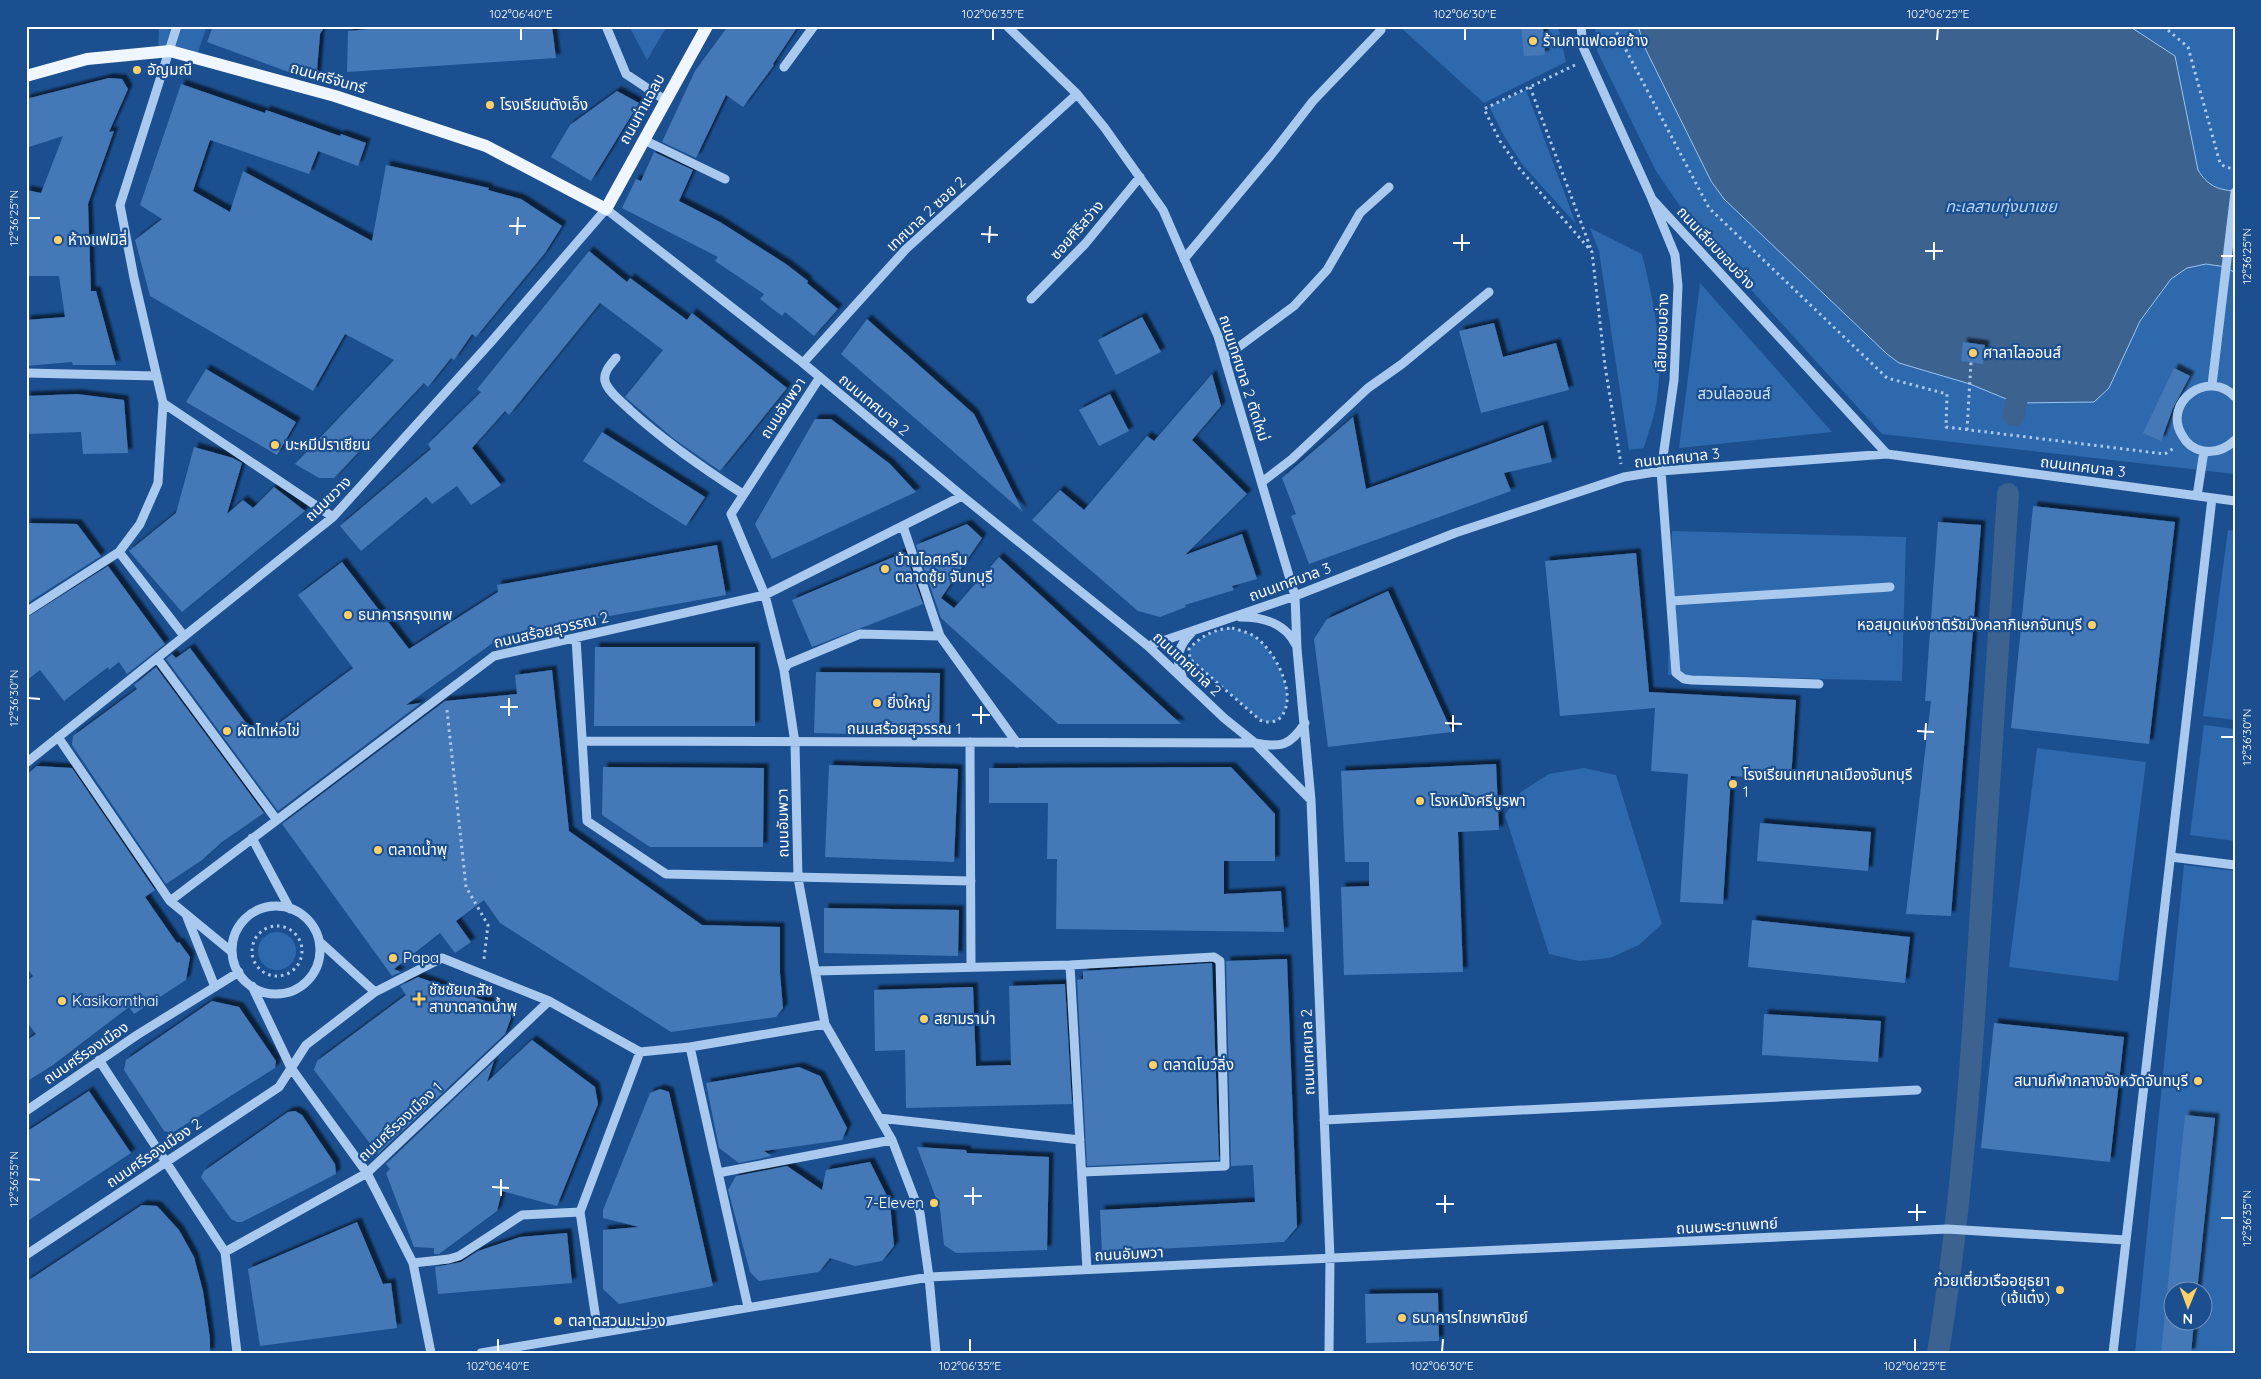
<svg xmlns="http://www.w3.org/2000/svg" width="2261" height="1379" font-family="Quicksand,'Noto Sans Thai',sans-serif">
<defs>
<filter id="shadow"><feDropShadow dx="4.5" dy="-4.5" stdDeviation="1" flood-color="#0009"/></filter>
</defs>
<rect width="100%" height="100%" fill="#1b4f8f"/>
<path fill="#2e69ad" fill-rule="evenodd" d="M159,26H207L196,58L158,52Z
M629,26H667L647,60Z
M1399,26H1558L1566,62L1484,103Z
M1595,26H2235V474L1882,434L1695,228L1656,171L1597,51Z
M1526,90L1576,224L1522,164L1504,136L1489,106Z
M1590,228L1642,254C1654,302 1664,350 1657,399C1655,416 1648,432 1644,448L1629,450L1599,251Z
M1700,283L1832,432L1679,448Z
M2228,530L2235,531V720L2203,716Z
M1672,531L1906,537L1902,681L1668,675Z
M1232,628C1239,630 1247,632 1254,636C1274,649 1299,696 1281,717C1276,723 1267,723 1260,720L1190,659L1189,649C1201,636 1214,629 1232,628Z
M2204,725L2235,729V841L2190,835Z
M2037,748L2146,762L2118,981L2009,967Z
M1584,768L1616,775L1662,924L1639,945L1610,958L1579,961L1549,954L1505,815L1521,792L1549,774Z
M2184,865L2235,871V1353H2135ZM2174,1292H2204V1322H2174Z
M258 951a19 19 0 1 1 38 0a19 19 0 1 1-38 0Z"/>
<path fill="#3c6290" stroke="#9cc4f0" d="M1638,26H2129L2175,56L2198,170C2207,185 2217,190 2235,191V273L2226,267L2206,264L2187,268L2171,279L2140,321L2109,388L2094,402L2016,403L1970,384L1899,363L1887,354L1724,199L1711,181L1645,48Z"/>
<g fill="none" stroke-linecap="round" stroke-linejoin="round">
<path stroke="#3c6290" stroke-width="22" d="M2014,415L2016,403
M1938,1353C1962,1206 1972,1057 1981,909C1990,771 1999,633 2008,494"/>
</g>
<path fill="#4478b7" filter="url(#shadow)" d="M213,26H325L320,34L316,82L207,42Z
M399,26H552L556,58L347,72L348,31Z
M728,26H798L773,64L774,65L743,107L726,95L696,158L662,142L695,71Z
M1521,26H1543L1545,55L1524,56Z
M109,78L122,79L128,89L109,132L114,131L88,204L91,291H96L116,365H73L72,362L26,366V320L65,317L59,276H26V190L41,193L63,136L26,148V99Z
M181,84L265,113L266,110L340,136L341,134L366,143L358,166L318,151L309,174L210,140L193,191L230,212L243,171L372,241L386,165L489,188L488,190L521,199L562,226L545,253L476,337L472,334L454,360L451,358L428,387L424,383L334,478H319L295,464L394,360L345,334L313,391L150,296L135,240L162,219L140,205Z
M617,91L639,103L591,181L551,157L570,125Z
M654,152L693,170L679,201L720,222L786,264L808,281L807,283L838,309L814,336L785,312L782,316L760,299L764,294L715,261L718,257L622,208L636,179L641,181Z
M589,251L627,282L630,278L687,320L692,313L787,388L720,471L674,439L625,397L663,350L600,303L509,415L505,411L472,448L501,485L471,505L457,486L432,504L426,497L361,551L340,526L431,449L428,444L481,392L477,389Z
M1142,317L1161,352L1116,375L1098,340Z
M867,319L974,414L1023,512L841,354Z
M1494,323L1503,357L1556,343L1569,390L1481,413L1459,331Z
M1963,342L1985,345L1983,364L1961,361Z
M2174,368L2190,376L2173,408L2161,441L2143,433Z
M206,369L296,422L277,455L186,402Z
M1212,374L1221,406L1192,440L1247,494L1185,555L1242,534L1257,579L1232,586L1234,590L1185,605L1186,607L1160,617L1138,611L1032,520L1060,490L1084,510L1147,436L1154,441Z
M77,394L124,400L128,453L83,454L81,432L26,434V396Z
M1110,394L1129,431L1099,446L1079,410Z
M1353,417L1366,489L1543,425L1552,462L1504,473L1511,491L1309,564L1291,516L1296,514L1282,478Z
M815,419H831L890,464L916,492L772,559L755,524Z
M602,432L705,497L686,526L583,461Z
M194,447L233,458L242,463L227,514L243,500L253,508L274,487L305,511L182,612L129,551L176,513Z
M2033,506L2175,522L2149,744L2011,728Z
M1938,522L1981,525L1951,916L1906,914L1931,701H1925Z
M26,523L77,524L101,556L26,604Z
M967,524L982,538L941,598L954,608L999,557L1181,724H1058L941,618L916,545Z
M717,545L726,595L504,635L406,705L421,703L278,811L166,659L172,654L176,658L190,648L258,739L353,668L298,595L342,562L409,649L498,592L497,585Z
M905,552L923,604L812,647L792,600Z
M1636,553L1649,692L1796,700L1791,780L1731,776L1723,904L1680,902L1688,774L1651,771L1655,708L1560,716L1545,561Z
M108,566L165,644L127,674L119,662L109,670L108,667L64,701L40,670L26,681V618Z
M1388,591L1452,732L1328,747L1314,639L1327,619Z
M595,647H755V726H594Z
M156,667L264,813L222,842L202,860L166,884L72,745L73,736L137,689L134,685Z
M552,670L569,831L702,925L780,927V973L783,1008L776,1017L671,1032L500,923L484,900L456,921L471,942L455,953L440,933L394,969L401,972L392,976L282,824L445,701L517,694L515,675Z
M816,672L940,673L939,736L814,733Z
M1496,764L1499,830L1458,832L1463,972L1344,975L1341,887L1369,886V862H1345L1341,771Z
M829,765L958,769L954,862L825,857Z
M37,766L72,768L155,890L145,897L177,943L179,942L190,957L186,980L134,1014L129,1007L53,1065L26,1082V1041L36,1034L26,1021V982L33,976L26,967V775Z
M603,767L764,768L763,847H650L602,815Z
M1231,767L1275,814V861H1224V894L1281,891L1284,932L1056,929L1057,859H1047L1048,803H989V768Z
M1760,823L1871,832L1868,871L1757,861Z
M824,908L959,910L958,956L824,953Z
M1752,920L1910,937L1905,983L1748,967Z
M1287,959L1297,1227L1284,1242L1102,1252L1100,1210L1255,1202L1253,1165L1231,1166L1226,961Z
M1212,963L1219,1160L1087,1166L1077,980L1083,979V971Z
M418,977L505,1008L510,1011L511,1018L505,1034L378,1154L314,1070L317,1061L406,995L400,986Z
M1065,984L1072,1104L906,1108L905,1050L875,1051L874,990L973,987L976,1066L1011,1065L1009,986Z
M212,1001L239,1007L276,1061L275,1068L172,1133L164,1131L124,1070L126,1060Z
M1764,1014L1881,1021L1878,1062L1762,1055Z
M1994,1023L2124,1037L2110,1162L1981,1148Z
M532,1040L595,1087L598,1104L557,1206L502,1191L497,1211L439,1254H434V1248L414,1247L386,1173L390,1169L386,1164L494,1061L487,1082Z
M799,1067L820,1076L847,1128L842,1140L764,1151L772,1156L739,1163L719,1148L706,1083Z
M660,1089L669,1092L713,1286L619,1304L603,1289V1230L639,1227L603,1218V1210L650,1093Z
M89,1091L131,1153L26,1222V1132Z
M295,1111L302,1115L335,1164L336,1174L242,1222H237L231,1219L201,1177L204,1171L288,1112Z
M2185,1115L2215,1118L2197,1292H2174V1322H2194L2191,1353H2161Z
M917,1147L966,1150L967,1153L1049,1157L1047,1250L956,1253L944,1245L940,1209Z
M870,1162L890,1202L894,1246L882,1261L855,1266L830,1258L819,1272L759,1281L750,1272L728,1190L736,1176L787,1166L822,1190L826,1170Z
M142,1205L157,1206L179,1230L194,1257L203,1291L210,1339V1353H26V1282Z
M357,1222L383,1284L391,1283L397,1328L260,1346L248,1269Z
M567,1233L572,1283L438,1294L435,1267L461,1262L478,1251L520,1237Z
M1438,1293L1439,1341L1366,1343L1365,1294Z"/>
<g fill="none" stroke-linecap="round" stroke-linejoin="round">
<path stroke="#a9c9ee" stroke-width="3" stroke-dasharray="2.5 4" stroke-linecap="butt" d="M1617,26L1616,31L1709,208L1887,378L1947,394L1946,427L2165,454L2174,448
M2163,26L2188,47L2220,163L2225,167L2235,169
M1575,65L1484,109L1500,141L1519,168L1592,252L1605,366L1621,464
M1530,87L1591,249
M1967,430L1971,362
M1232,628C1239,630 1247,632 1254,636C1274,649 1299,695 1281,717C1276,723 1267,723 1260,720L1190,659L1189,649C1201,636 1214,629 1232,628Z
M447,710L466,887L488,925L484,959
M252 951a25 25 0 1 1 50 0a25 25 0 1 1-50 0Z"/>
<path stroke="#a9c9ee" stroke-width="9" d="M606,26L626,74L665,100
M1007,26L1077,94L1104,127L1163,210L1218,336L1295,596L1297,649L1311,800L1330,1258L1329,1353
M1581,26L1583,47L1652,199L1887,454
M784,67L814,26
M644,140L725,179
M1652,199L1675,255L1678,286L1674,380L1661,471L1676,673L1684,679L1692,680L1819,684
M1184,259L1271,155L1313,101L1381,30
M1031,299L1085,244L1140,177
M1225,357L1294,306L1327,270L1360,213L1389,187
M616,358C611,364 603,372 605,381C608,392 622,402 630,410C665,442 703,468 743,494
M803,363L906,249L1077,94
M26,373L157,376
M820,377L731,514L765,595L784,670L795,743L798,878L825,1024L892,1140L920,1213L929,1277L936,1353
M2212,385L2235,192
M2235,397C2209,368 2162,402 2182,435C2186,443 2194,449 2203,451C2215,453 2226,449 2235,440
M163,403L333,517
M1262,482L1292,459L1368,388L1402,364L1489,292
M2197,496L2204,451
M903,526L940,636
M119,552L184,636
M1671,601L1890,587
M26,612L119,552L140,524L158,483L163,403L134,278L120,205L177,26
M1240,617C1264,617 1285,623 1296,645
M576,638L587,821L666,874L971,881
M1148,646L1295,596L1455,533L1624,477L1661,471L1887,454L2235,501
M157,658L276,819
M784,670L788,664L860,634L940,636L1017,743
M1182,676C1175,658 1178,646 1192,632
M58,737L170,901L232,952
M583,741L1255,743C1281,748 1290,746 1305,723
M970,742L971,967
M26,763L333,517L491,342L606,209L803,363L962,496L1148,646L1224,718L1255,743L1311,800
M252,838L290,909
M2171,857L2235,865
M170,901L494,656L765,595L962,496
M232 950a44 44 0 1 1 88 0a44 44 0 1 1-88 0Z
M187,917L215,987
M319,941L375,992
M1070,965L1214,957L1220,961L1225,1166L1083,1172
M815,971L1070,965L1087,1270
M252,986L291,1068L367,1173L413,1263L431,1353
M690,1047L748,1307
M99,1060L225,1252L237,1353
M26,1111L137,1035L239,972
M879,1118L1080,1140
M1324,1120L1917,1090
M718,1173L892,1140
M225,1252L367,1173L549,1001
M26,1255L279,1087L306,1045L375,992L442,958L549,1001L640,1052L690,1047L825,1024
M413,1263L449,1259L459,1256L522,1215L580,1212
M598,1333L580,1212L640,1052
M481,1353L929,1277L1947,1229L2125,1240
M2113,1353L2212,498"/>
<path stroke="#f0f6ff" stroke-width="12" d="M26,76L87,59L170,51L335,96L486,146L606,209L707,26"/>
</g>
<path fill="none" stroke="#fff" stroke-width="2" d="M521,40V28M993,40V28M1465,40V28M1937,40L1938,28M28,218H40M509,226H526M981,234L998,235M517,235L518,217M989,243L990,226M1453,243H1470M1462,251V234M1925,251H1943M2221,256H2234M1934,260V242M28,698L40,699M500,707H518M972,715H990M509,716V698M1445,723L1462,724M981,724V706M1917,731L1934,732M1453,732V715M2221,737H2234M1925,740L1926,723M28,1179L40,1180M492,1187L509,1188M501,1196V1179M964,1196H982M1436,1204H1454M973,1205V1187M1908,1212H1926M1445,1213V1195M2221,1218H2234M1917,1221V1204M498,1352V1339M970,1352V1339M1442,1352L1443,1339M1915,1352V1339"/>
<g fill="#ffd166" stroke="#1b4f8f" stroke-width="2">
<circle cx="1533" cy="41" r="5"/>
<circle cx="137" cy="70" r="5"/>
<circle cx="490" cy="105" r="5"/>
<circle cx="58" cy="240" r="5"/>
<circle cx="1973" cy="353" r="5"/>
<circle cx="275" cy="445" r="5"/>
<circle cx="885" cy="569" r="5"/>
<circle cx="348" cy="615" r="5"/>
<circle cx="2092" cy="625" r="5"/>
<circle cx="877" cy="703" r="5"/>
<circle cx="227" cy="731" r="5"/>
<circle cx="1733" cy="784" r="5"/>
<circle cx="1420" cy="801" r="5"/>
<circle cx="378" cy="850" r="5"/>
<circle cx="393" cy="958" r="5"/>
<path d="M416.5 991.5h5v5h5v5h-5v5h-5v-5h-5v-5h5z"/>
<circle cx="62" cy="1001" r="5"/>
<circle cx="924" cy="1019" r="5"/>
<circle cx="1153" cy="1065" r="5"/>
<circle cx="2198" cy="1081" r="5"/>
<circle cx="934" cy="1203" r="5"/>
<circle cx="2060" cy="1290" r="5"/>
<circle cx="1402" cy="1318" r="5"/>
<circle cx="558" cy="1321" r="5"/>
</g>
<g text-anchor="middle" stroke-width="4.5" stroke-linejoin="round" paint-order="stroke">
<g font-size="15" fill="#fff" stroke="#1b4f8f" text-anchor="start">
<text x="1543" y="46">ร้านกาแฟดอยช้าง</text>
<text x="147" y="75">อัญมณี</text>
<text x="500" y="110">โรงเรียนตังเอ็ง</text>
<text x="68" y="245">ห้างแฟมิลี่</text>
<text x="1983" y="358">ศาลาไลออนส์</text>
<text x="285" y="450">บะหมีปราเซียน</text>
<text x="895" y="565">บ้านไอศครีม<tspan x="895" dy="17">ตลาดซุ้ย จันทบุรี</tspan></text>
<text x="358" y="620">ธนาคารกรุงเทพ</text>
<text x="2082" y="630" text-anchor="end">หอสมุดแห่งชาติรัชมังคลาภิเษกจันทบุรี</text>
<text x="887" y="708">ยิ่งใหญ่</text>
<text x="237" y="736">ผัดไทห่อไข่</text>
<text x="1743" y="780">โรงเรียนเทศบาลเมืองจันทบุรี<tspan x="1743" dy="17">1</tspan></text>
<text x="1430" y="806">โรงหนังศรีบูรพา</text>
<text x="388" y="855">ตลาดน้ำพุ</text>
<text x="403" y="963">Papa</text>
<text x="429" y="995">ชัชชัยเภสัช<tspan x="429" dy="17">สาขาตลาดน้ำพุ</tspan></text>
<text x="72" y="1006">Kasikornthai</text>
<text x="934" y="1024">สยามราม่า</text>
<text x="1163" y="1070">ตลาดโบว์ลิ่ง</text>
<text x="2188" y="1086" text-anchor="end">สนามกีฬากลางจังหวัดจันทบุรี</text>
<text x="924" y="1208" text-anchor="end">7-Eleven</text>
<text x="2050" y="1286" text-anchor="end">ก๋วยเตี๋ยวเรืออยุธยา<tspan x="2050" dy="17">(เจ้แต๋ง)</tspan></text>
<text x="1412" y="1323">ธนาคารไทยพาณิชย์</text>
<text x="568" y="1326">ตลาดสวนมะม่วง</text>
</g>
<g font-size="15" fill="#fff" stroke="#1b4f8f">
<text transform="translate(328 78) rotate(16)" y="5">ถนนศรีจันทร์</text>
<text transform="translate(642 109) rotate(-61)" y="5">ถนนท่าแฉลบ</text>
<text transform="translate(926 214) rotate(-43)" y="5">เทศบาล 2 ซอย 2</text>
<text transform="translate(1077 230) rotate(-49)" y="5">ซอยศิริสว่าง</text>
<text transform="translate(1716 248) rotate(47)" y="5">ถนนเลียบขอบอ่าง</text>
<text transform="translate(1662 333) rotate(-88)" y="5">เลียบขอบอ่าง</text>
<text transform="translate(1244 378) rotate(72)" y="5">ถนนเทศบาล 2 ตัดใหม่</text>
<text transform="translate(874 405) rotate(40)" y="5">ถนนเทศบาล 2</text>
<text transform="translate(783 408) rotate(-57)" y="5">ถนนอัมพวา</text>
<text transform="translate(1677 458) rotate(-6)" y="5">ถนนเทศบาล 3</text>
<text transform="translate(2083 467) rotate(7)" y="5">ถนนเทศบาล 3</text>
<text transform="translate(328 499) rotate(-44)" y="5">ถนนขวาง</text>
<text transform="translate(1290 582) rotate(-20)" y="5">ถนนเทศบาล 3</text>
<text transform="translate(551 630) rotate(-13)" y="5">ถนนสร้อยสุวรรณ 2</text>
<text transform="translate(1187 664) rotate(43)" y="5">ถนนเทศบาล 2</text>
<text x="904" y="734">ถนนสร้อยสุวรรณ 1</text>
<text transform="translate(783 823) rotate(-91)" y="5">ถนนอัมพวา</text>
<text transform="translate(1308 1052) rotate(-92)" y="5">ถนนเทศบาล 2</text>
<text transform="translate(86 1053) rotate(-34)" y="5">ถนนศรีรองเมือง</text>
<text transform="translate(400 1122) rotate(-43)" y="5">ถนนศรีรองเมือง 1</text>
<text transform="translate(154 1153) rotate(-34)" y="5">ถนนศรีรองเมือง 2</text>
<text transform="translate(1727 1226) rotate(-3)" y="5">ถนนพระยาแพทย์</text>
<text transform="translate(1129 1254) rotate(-3)" y="5">ถนนอัมพวา</text>
</g>
<g font-size="15" fill="#cfe3fa" stroke="#1b4f8f">
<text x="1734" y="399">สวนไลออนส์</text>
</g>
<g font-size="16" font-style="italic" fill="#b5d3f5" stroke="#1b4f8f">
<text x="2001" y="212">ทะเลสาบทุ่งนาเชย</text>
</g>
</g>
<rect width="2261" height="1379" fill="none" stroke="#1b4f8f" stroke-width="55"/>
<g transform="translate(2188 1306) rotate(181)"><circle r="24" fill="#1b4f8f" stroke="#7695bc"/>
<path d="M0-4L9 19L0 12L-9 19Z" fill="#ffd166"/>
<text y="-8" font-size="14" font-weight="bold" text-anchor="middle" fill="#ffffff">N</text>
</g>
<rect x="28" y="28" width="2206" height="1324" fill="none" stroke="#fff" stroke-width="2"/>
<g font-size="12" text-anchor="middle" fill="#fff">
<text x="521" y="18">102°06'40"E</text>
<text x="993" y="18">102°06'35"E</text>
<text x="1465" y="18">102°06'30"E</text>
<text x="1938" y="18">102°06'25"E</text>
<text transform="translate(14 218) rotate(-90)" y="4">12°36'25"N</text>
<text transform="translate(2247 256) rotate(-90)" y="4">12°36'25"N</text>
<text transform="translate(14 698) rotate(-90)" y="4">12°36'30"N</text>
<text transform="translate(2247 737) rotate(-90)" y="4">12°36'30"N</text>
<text transform="translate(14 1179) rotate(-90)" y="4">12°36'35"N</text>
<text transform="translate(2247 1218) rotate(-90)" y="4">12°36'35"N</text>
<text x="498" y="1370">102°06'40"E</text>
<text x="970" y="1370">102°06'35"E</text>
<text x="1442" y="1370">102°06'30"E</text>
<text x="1915" y="1370">102°06'25"E</text>
</g>
</svg>
